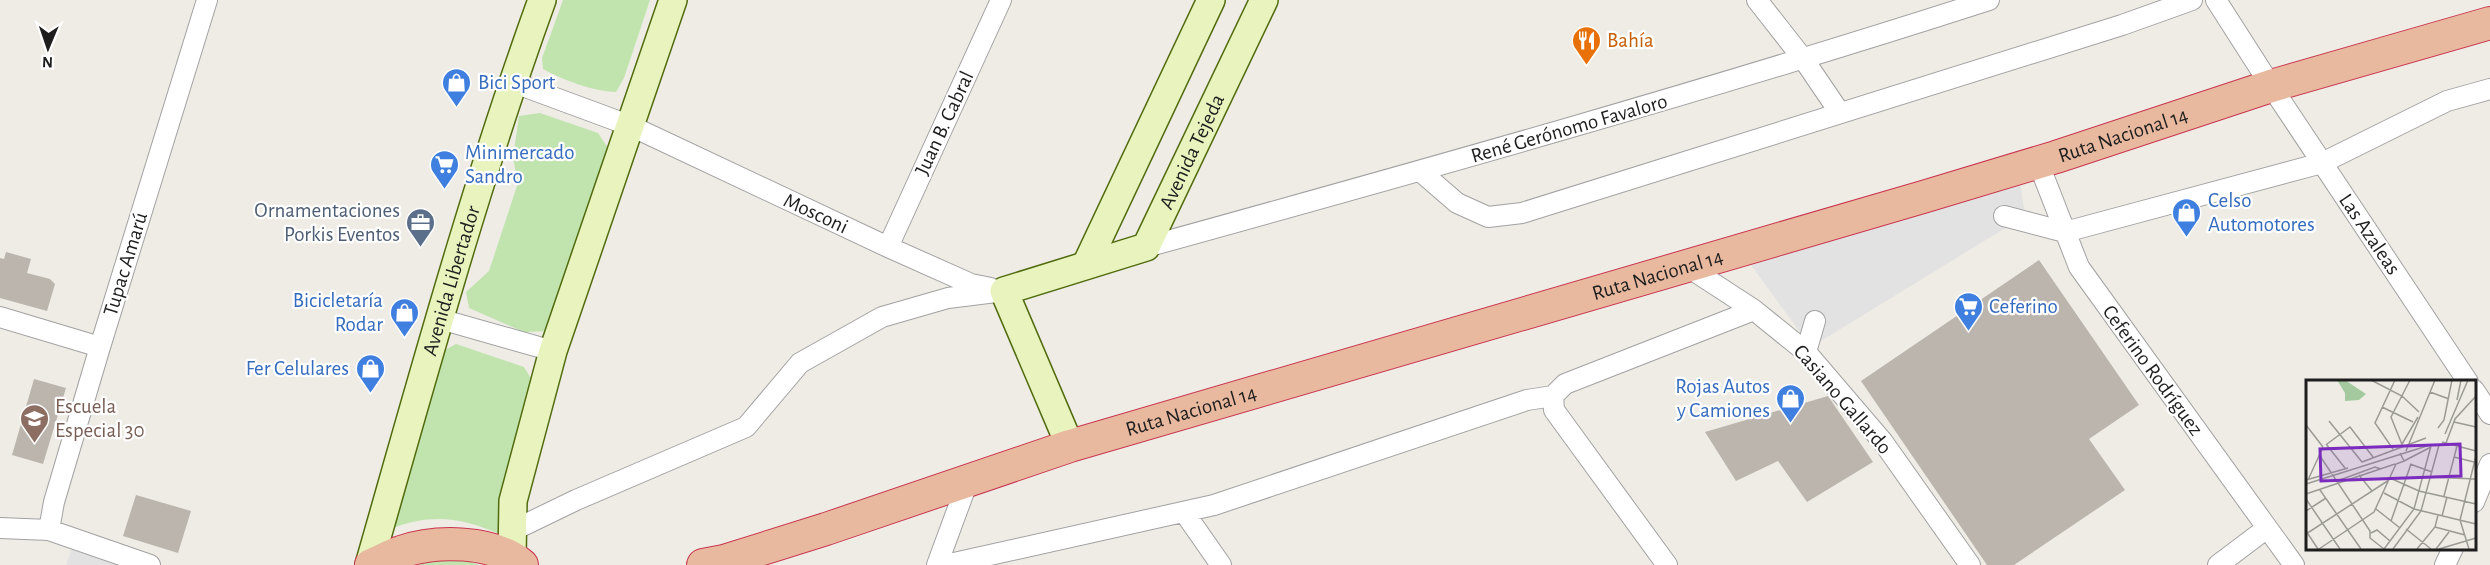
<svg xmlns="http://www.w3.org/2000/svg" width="2490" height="565" font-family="'Alegreya Sans',sans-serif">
<rect width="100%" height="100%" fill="#eeece5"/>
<path fill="#c1e4af" d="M563,0H650L624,78L616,92C592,91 563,80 543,69L542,58Z
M540,113L598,133L608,148L606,164L549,331L524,332L469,308L466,292L489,271L518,183L513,158L519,116Z
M456,344L524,367L532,380L500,534C460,517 431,513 390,529L441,352Z
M459,557L479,565H411L431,560Z"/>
<path fill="#e2e2e2" d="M2020,181L2025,216L1811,347L1751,265Z
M75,540L150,565H66Z"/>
<path fill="#bbb5ae" d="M6,252L31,259L27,273L50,279L55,284L47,311L0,298V258L4,259Z
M2039,260L2139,405L2089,439L2125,490L2014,565H1987L1861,381Z
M34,379L66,388L43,464L12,455Z
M1828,396L1873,462L1807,502L1778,461L1736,481L1705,432Z
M136,495L191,511L178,553L123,536Z"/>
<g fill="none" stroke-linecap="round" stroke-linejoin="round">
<defs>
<path id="minor" d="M1757,0L1804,60L1840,113
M2216,0L2271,86L2468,382
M512,82L631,126L888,247L971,284L991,288
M2038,162L2079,267L2294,565
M1420,171L1457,203L1488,217L1522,213L2122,25L2192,0
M2004,216L2065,232L2322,163L2447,101L2490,89
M888,247L1001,0
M1146,247C1428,169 1710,90 1989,0
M1685,265L1754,310L1806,352L1883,442L1970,565
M0,317L100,347
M440,319L553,351
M1806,352L1815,321
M2474,390L2490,414
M1553,396L1554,410L1667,565
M2474,502L2490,464
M1184,512L1221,565
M0,528L49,530L150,565
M49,530L54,502L100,347L207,0
M514,530L576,500L746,427L800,363L882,317L948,298L1004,291
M937,565L968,481
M945,565L1214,505L1527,400L1553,396L1565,384L1754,310
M2218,565L2267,528
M2445,565L2453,548"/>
<g id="secondary">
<path d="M1086,265L1211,0"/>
<path id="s1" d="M1070,446L1004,291L1146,247L1264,0"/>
<path d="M512,557L513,501L553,351L673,0"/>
<path id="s2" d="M369,565C423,376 475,185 542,0"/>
</g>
<g id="trunk">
<path d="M371,565C381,561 391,555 401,552C436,540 493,540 522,565"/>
<path id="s3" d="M703,565L724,561L826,529L1070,446L1923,197L2056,157L2271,86L2490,23"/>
</g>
</defs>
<use href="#minor" stroke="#a2a2a2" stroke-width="22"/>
<use href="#secondary" stroke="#526b0f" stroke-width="30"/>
<use href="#trunk" stroke="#c93550" stroke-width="34"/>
<use href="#minor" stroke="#fff" stroke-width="20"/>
<use href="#secondary" stroke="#e8f3be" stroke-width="27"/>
<use href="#trunk" stroke="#e8b99e" stroke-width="32"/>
</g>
<defs>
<symbol id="restaurant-pin" viewBox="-11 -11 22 30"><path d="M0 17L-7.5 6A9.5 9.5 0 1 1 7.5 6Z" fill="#e8710a" stroke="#fff"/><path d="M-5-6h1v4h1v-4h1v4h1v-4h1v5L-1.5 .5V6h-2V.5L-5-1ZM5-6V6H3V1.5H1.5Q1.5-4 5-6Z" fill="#fff"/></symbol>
<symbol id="shop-pin" viewBox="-11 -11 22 30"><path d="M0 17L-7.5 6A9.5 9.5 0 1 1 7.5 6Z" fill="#3f7fe0" stroke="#fff"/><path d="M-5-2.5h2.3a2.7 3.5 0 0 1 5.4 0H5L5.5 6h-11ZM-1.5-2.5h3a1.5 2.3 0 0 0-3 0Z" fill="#fff"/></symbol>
<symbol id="supermarket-pin" viewBox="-11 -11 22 30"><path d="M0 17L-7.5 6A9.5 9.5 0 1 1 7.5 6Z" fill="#3f7fe0" stroke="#fff"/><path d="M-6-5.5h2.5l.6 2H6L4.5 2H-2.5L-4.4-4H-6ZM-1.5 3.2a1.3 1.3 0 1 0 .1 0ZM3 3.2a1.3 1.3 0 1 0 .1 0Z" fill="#fff"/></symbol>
<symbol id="office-pin" viewBox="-11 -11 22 30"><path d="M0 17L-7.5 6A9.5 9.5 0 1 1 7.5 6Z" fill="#5c6f8a" stroke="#fff"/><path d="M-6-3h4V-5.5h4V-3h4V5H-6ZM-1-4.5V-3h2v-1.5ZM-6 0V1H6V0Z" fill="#fff"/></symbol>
<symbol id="school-pin" viewBox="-11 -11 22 30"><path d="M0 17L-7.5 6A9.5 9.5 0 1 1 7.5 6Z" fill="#8d6e63" stroke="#fff"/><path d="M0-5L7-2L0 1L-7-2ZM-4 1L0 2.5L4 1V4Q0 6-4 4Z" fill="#fff"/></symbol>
</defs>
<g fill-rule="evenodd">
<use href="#restaurant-pin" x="1570" y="24" width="33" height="45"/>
<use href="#shop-pin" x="440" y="66" width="33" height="45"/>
<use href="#supermarket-pin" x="428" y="148" width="33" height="45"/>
<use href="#shop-pin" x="2170" y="196" width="33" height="45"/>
<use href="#office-pin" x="404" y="206" width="33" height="45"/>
<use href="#supermarket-pin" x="1952" y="290" width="33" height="45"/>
<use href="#shop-pin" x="388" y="296" width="33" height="45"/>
<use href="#shop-pin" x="354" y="352" width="33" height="45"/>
<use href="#shop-pin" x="1774" y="382" width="33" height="45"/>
<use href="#school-pin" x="18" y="402" width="33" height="45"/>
</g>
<g text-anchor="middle" stroke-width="4.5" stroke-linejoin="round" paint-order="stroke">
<g font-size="21" fill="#c56008" stroke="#fff" text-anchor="start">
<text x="1607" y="47">Bahía</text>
</g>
<g font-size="21" fill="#366cbe" stroke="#fff" text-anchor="start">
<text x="478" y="89">Bici Sport</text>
<text x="465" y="159">Minimercado<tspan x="465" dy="24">Sandro</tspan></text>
<text x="2208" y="207">Celso<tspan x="2208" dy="24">Automotores</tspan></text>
<text x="383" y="307" text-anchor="end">Bicicletaría<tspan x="383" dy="24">Rodar</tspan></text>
<text x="1989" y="313">Ceferino</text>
<text x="349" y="375" text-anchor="end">Fer Celulares</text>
<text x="1770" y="393" text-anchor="end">Rojas Autos<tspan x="1770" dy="24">y Camiones</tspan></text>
</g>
<g font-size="21" fill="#1e1e1e" stroke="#fff">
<text transform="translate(944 123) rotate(-65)" y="7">Juan B. Cabral</text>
<text transform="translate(1569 128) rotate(-16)" y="7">René Gerónomo Favaloro</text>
<text dy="7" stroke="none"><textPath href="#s3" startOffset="1484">Ruta Nacional 14</textPath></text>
<text dy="7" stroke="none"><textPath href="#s1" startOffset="423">Avenida Tejeda</textPath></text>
<text transform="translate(816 213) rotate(25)" y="7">Mosconi</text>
<text transform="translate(2370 234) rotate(56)" y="7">Las Azaleas</text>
<text transform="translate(125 264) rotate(-73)" y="7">Tupac Amarú</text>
<text dy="7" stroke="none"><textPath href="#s3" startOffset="998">Ruta Nacional 14</textPath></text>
<text dy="7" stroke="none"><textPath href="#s2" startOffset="296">Avenida Libertador</textPath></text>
<text transform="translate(2153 370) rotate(54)" y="7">Ceferino Rodríguez</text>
<text transform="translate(1843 399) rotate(49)" y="7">Casiano Gallardo</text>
<text dy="7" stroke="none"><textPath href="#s3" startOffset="512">Ruta Nacional 14</textPath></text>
</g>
<g font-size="21" fill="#4e5e75" stroke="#fff" text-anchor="end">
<text x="400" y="217">Ornamentaciones<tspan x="400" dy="24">Porkis Eventos</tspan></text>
</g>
<g font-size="21" fill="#785e54" stroke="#fff" text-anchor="start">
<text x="55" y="413">Escuela<tspan x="55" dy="24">Especial 30</tspan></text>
</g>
</g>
<g transform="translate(2306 380)">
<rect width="170" height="170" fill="#eeece5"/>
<path d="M31,0H39L60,14L53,20L39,21V13Z" fill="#a4c99e"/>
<path fill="none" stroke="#9b9a95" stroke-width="1.5" d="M65,0L96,16L113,32M124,12L143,19M151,20L155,0M76,27L107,42M23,41L56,82M148,42L170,47M0,45L17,67M132,48L138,40L146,0M139,54L162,0M136,62L170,71M140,63L149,39L170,16M20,64L39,88M21,64L44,47L67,77M96,64L112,37M97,67L85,37L104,0M87,69L69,43L89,0M100,71L129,0M14,76L64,151V158L78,169M148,77L168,82M98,81L125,67M56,82L120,58M104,84L126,92M53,95L66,111M124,97L170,99M84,98L113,111L170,124M0,100L42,88M2,100L17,67M31,101L69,87L75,89M0,104L124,65M14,110L55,169M78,113L108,129L170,144M0,114L89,84M138,116L151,66M0,119L34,169M70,129L94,148M0,131L20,118M136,136L141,117M85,141L105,84M129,147L159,155M100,149L125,169M0,151L12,169M65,153L71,150L84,161M0,154L83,100M13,169L68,132L90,84L98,81L94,73M78,169L108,129L125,66M87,169L115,131L133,65M111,169L129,147L132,135M130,169L143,152M133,169L170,158M163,169L154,140L170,76"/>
<path fill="#7b2cbf" fill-opacity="0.15" stroke="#7b2cbf" stroke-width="3" d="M154,64L155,96L15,101L14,69Z"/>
<rect width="170" height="170" fill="none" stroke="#1e1e1e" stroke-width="3"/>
</g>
<g transform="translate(48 48) rotate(182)" stroke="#ffffff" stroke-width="4.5" paint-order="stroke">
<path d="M0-4.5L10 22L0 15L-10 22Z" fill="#1e1e1e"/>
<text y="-9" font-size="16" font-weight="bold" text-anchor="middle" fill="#1e1e1e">N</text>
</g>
</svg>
